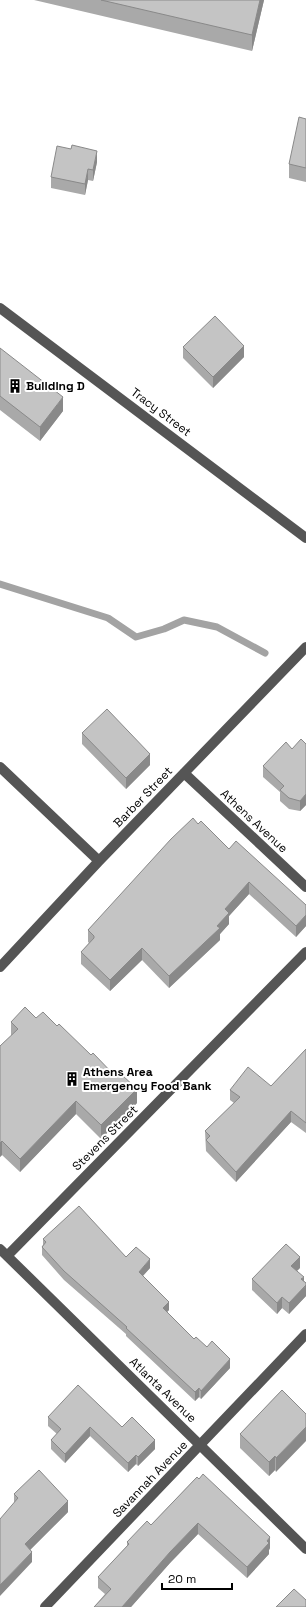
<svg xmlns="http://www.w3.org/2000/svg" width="306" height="1607" font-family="'Space Grotesk',sans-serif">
<rect width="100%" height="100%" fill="#fff"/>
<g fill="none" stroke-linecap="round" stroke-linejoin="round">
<path stroke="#a3a3a3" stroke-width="7" d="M0,584L108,618L136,637L164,629L184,620L217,627L265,653"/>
<path stroke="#555" stroke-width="10" d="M0,308L306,538
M0,767L99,861
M184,773L306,887
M0,967L99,861L306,647
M0,1249L306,1549
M7,1256L306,952
M45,1607L306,1334"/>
</g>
<path fill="#a9a9a9" d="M34,0H264L252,51Z
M306,119V182L289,178V164Z
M71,149L97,162L93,181L88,180L85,195L51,188V177Z
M183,347L244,357L213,388L183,358Z
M0,348L63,411L40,441L0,410Z
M82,733L150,765L126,789L82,744Z
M306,744V805L300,811L289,809L280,801V792L263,777V766L292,749Z
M198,824L229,849L306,905V926L296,937L249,894L229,916V924L220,934V940L169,988L142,960L110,991L81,964V952L89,943L88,942V930Z
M36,1018L57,1026L137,1103L101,1139L76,1114L20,1172L2,1155L0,1157V1046L11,1036V1022Z
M306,1049V1133L291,1122L236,1182L206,1151L205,1131L234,1103L230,1100V1090L271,1086Z
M43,1239L126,1257L150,1268L143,1276L169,1310L167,1312L194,1339L230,1368L201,1399L199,1397L195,1401L126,1336V1334L64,1280L42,1255V1247L43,1245Z
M300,1268L297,1271L304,1281L306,1283V1296L289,1314L282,1308L277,1314L252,1290V1279Z
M282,1390L276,1472L275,1470L269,1476L240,1448V1434Z
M48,1417L122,1427L155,1449L138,1466L136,1464L128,1472L90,1436L65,1463L51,1449V1440L57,1434L48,1426Z
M197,1477L270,1548L269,1550V1554L247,1578L198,1534L170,1563L131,1607H94L105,1594L98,1588V1577L127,1546V1542L151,1525Z
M14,1494L68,1512L30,1550L32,1562L14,1503Z"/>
<path fill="#898989" d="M260,0H264L252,51V35Z
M97,151V162L93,181V170Z
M88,169V180L85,195V184Z
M244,346V357L213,388V377Z
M63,397V411L40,441V427Z
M150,754V765L126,789V778Z
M306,794V805L300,811V801Z
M249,882V894L229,916V924L220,934V940L169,988V976L225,909Z
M306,915V926L296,937V926Z
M142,948V960L110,991V980Z
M137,1089V1103L101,1139V1125Z
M76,1101V1114L20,1172V1159Z
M291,1111V1122L236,1182V1172Z
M2,1141V1155L0,1157V1143Z
M300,1257V1268L291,1276V1266Z
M150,1259V1268L139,1280V1272Z
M304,1277V1288L306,1285V1296L289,1314V1303L301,1279Z
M282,1297V1308L277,1314V1303Z
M169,1302V1310L163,1316V1308Z
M230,1359V1368L201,1399V1391Z
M199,1388V1397L195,1401V1392Z
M90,1427V1436L65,1463V1454Z
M306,1427V1441L276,1472V1458Z
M155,1440V1449L138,1466V1457Z
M136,1455V1464L128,1472V1463Z
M275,1456V1470L269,1476V1462Z
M68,1501V1512L25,1555V1544Z
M198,1523V1534L170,1563L131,1607H122L170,1552Z
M270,1537V1548L269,1550V1554L247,1578V1567Z
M32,1552V1562L0,1596V1585Z"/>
<path fill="#c4c4c4" stroke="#898989" d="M101,0H260L252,35Z
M299,117L306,119V168L289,164Z
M72,145L97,151L93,170L88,169L85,184L51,177L57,146L71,149Z
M215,316L244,346L213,377L183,347Z
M0,348L63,397L40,427L0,396Z
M107,709L150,754L126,778L82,733Z
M301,739L306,744V794L300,801L289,798L280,790L284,786L263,766L286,742L292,749Z
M193,818L198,824L201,821L229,849L236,841L306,905V915L296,926L249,882L225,909L229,913L217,926L220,928L169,976L142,948L110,980L81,952L94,938V936L88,930L171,839Z
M25,1007L36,1018L43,1012L57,1026L59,1024L91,1055L93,1053L117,1078L121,1074L137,1089L101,1125L76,1101L20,1159L2,1141L0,1143V1046L18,1029L11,1022Z
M306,1049V1123L291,1111L236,1172L206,1140L210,1136L205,1131L240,1097L230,1090L248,1067L271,1086Z
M79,1206L126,1257L136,1247L150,1259L139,1272L169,1302L163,1308L194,1339L196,1337L207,1347L212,1341L230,1359L201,1391L199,1388L195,1392L126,1328L127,1327L64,1271L42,1247L46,1242L43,1239Z
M286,1244L300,1257L291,1266L304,1277L301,1279L306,1283V1285L289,1303L282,1297L277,1303L252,1279Z
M78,1385L122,1427L132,1417L155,1440L138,1457L136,1455L128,1463L90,1427L65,1454L51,1440L61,1429L48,1417Z
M282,1390L306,1414V1427L276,1458L275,1456L269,1462L240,1434Z
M39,1470L68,1501L25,1544L32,1552L0,1585V1519L18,1498L14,1494Z
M203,1474L270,1537L267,1541L269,1543L247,1567L198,1523L170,1552L122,1607H94L111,1589L98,1577L129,1544L127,1542L147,1521L151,1525L197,1477L199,1479Z
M294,1589L306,1600V1607H276Z"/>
<defs>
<symbol id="building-bare" viewBox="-9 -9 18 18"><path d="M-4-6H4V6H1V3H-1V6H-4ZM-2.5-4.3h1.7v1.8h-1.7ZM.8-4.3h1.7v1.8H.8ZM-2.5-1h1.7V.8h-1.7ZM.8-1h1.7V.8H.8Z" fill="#000" stroke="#fff" stroke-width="2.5" paint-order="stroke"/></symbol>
</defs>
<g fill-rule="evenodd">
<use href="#building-bare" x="5" y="376" width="20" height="20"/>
<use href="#building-bare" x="62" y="1069" width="20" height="20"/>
</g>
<g text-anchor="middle" stroke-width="4" stroke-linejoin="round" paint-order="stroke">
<g font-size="12" font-weight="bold" fill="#000" stroke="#fff" text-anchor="start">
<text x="26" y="390">Building D</text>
<text x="83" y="1076">Athens Area<tspan x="83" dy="14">Emergency Food Bank</tspan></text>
</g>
<g font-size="12" fill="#000" stroke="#fff">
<text transform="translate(161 412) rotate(37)" y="4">Tracy Street</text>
<text transform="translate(143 797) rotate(-46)" y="4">Barber Street</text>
<text transform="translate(254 821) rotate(43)" y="4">Athens Avenue</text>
<text transform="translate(105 1138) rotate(-45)" y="4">Stevens Street</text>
<text transform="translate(163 1390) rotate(44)" y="4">Atlanta Avenue</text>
<text transform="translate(150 1479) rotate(-46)" y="4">Savannah Avenue</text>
</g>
</g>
<path d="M162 1583v6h70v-6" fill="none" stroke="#000000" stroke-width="2"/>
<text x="168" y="1583" font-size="12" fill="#000000" stroke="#ffffff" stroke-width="3" paint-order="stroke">20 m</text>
</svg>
